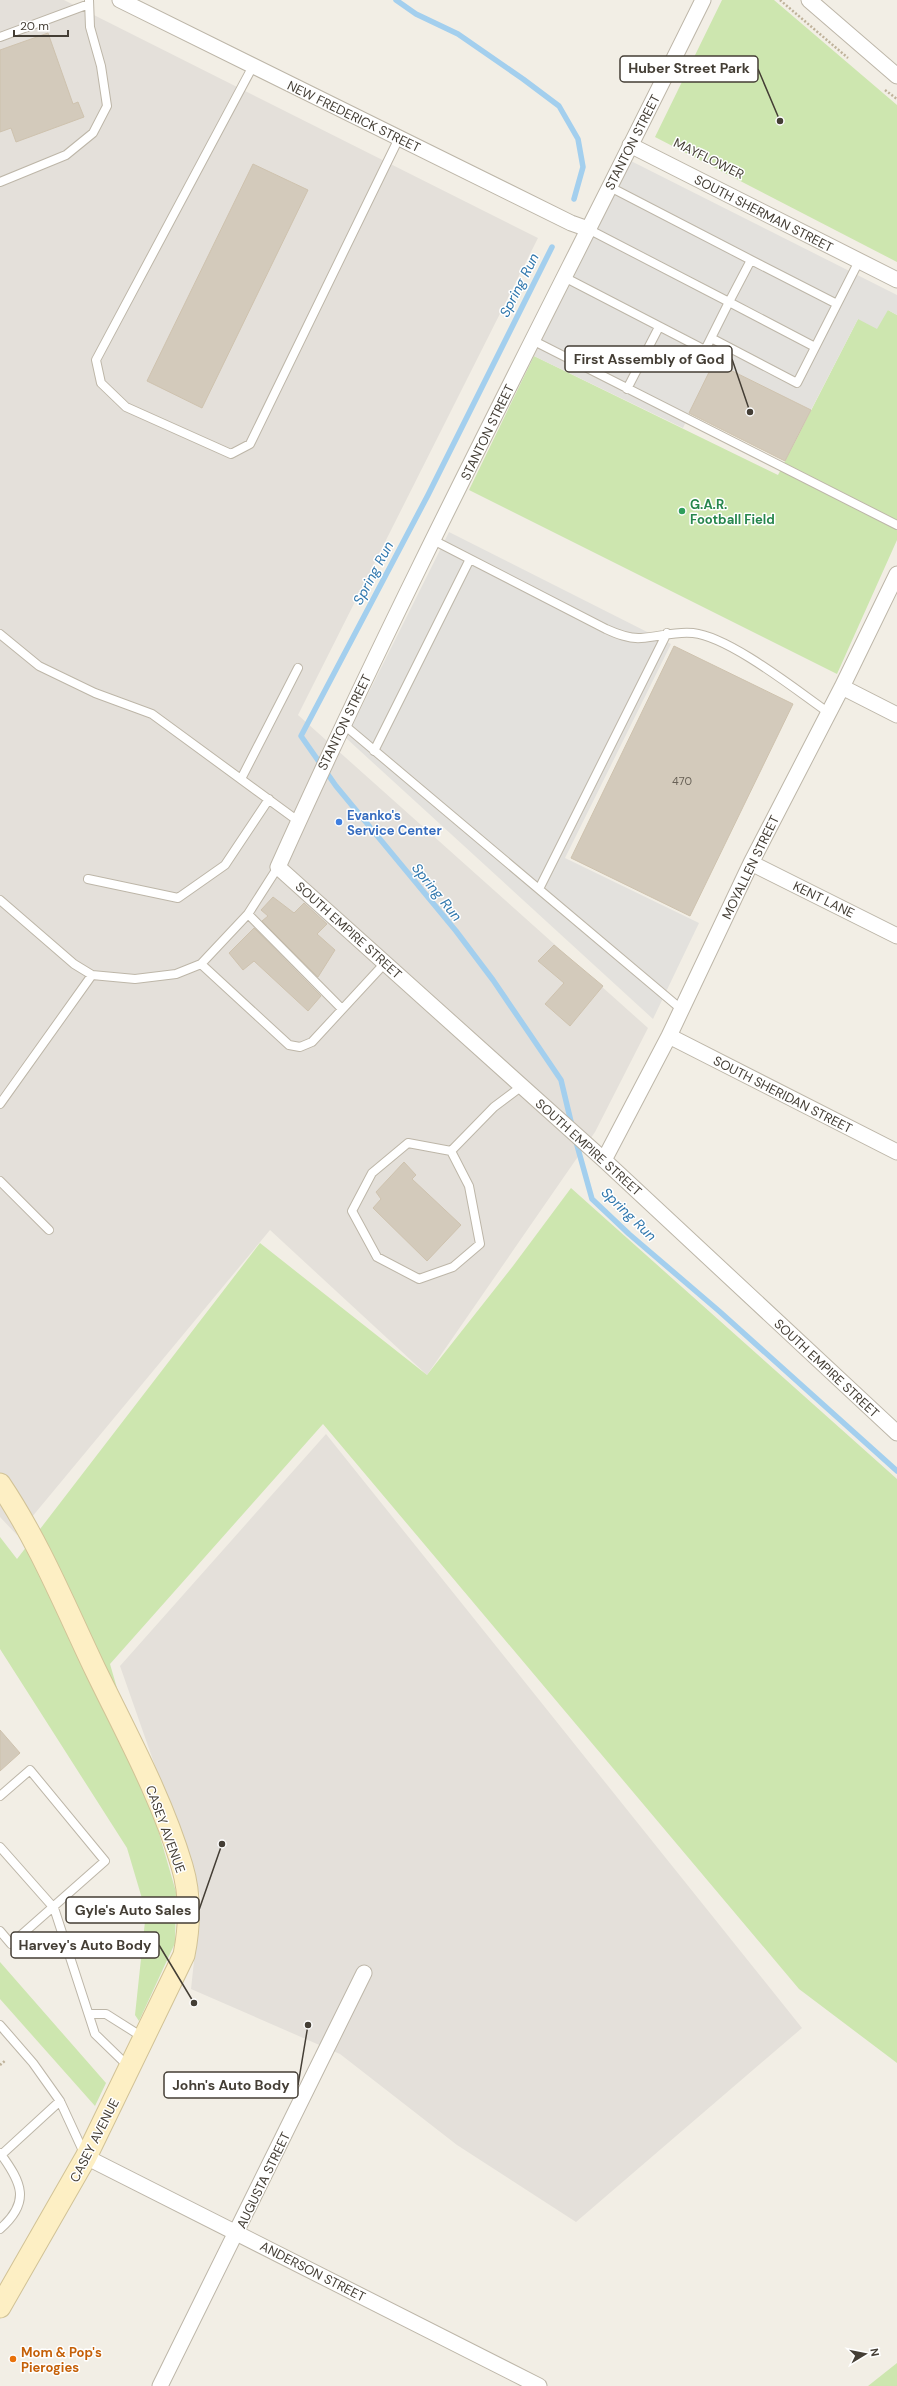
<svg xmlns="http://www.w3.org/2000/svg" width="897" height="2386" font-family="'DM Sans',sans-serif">
<rect width="100%" height="100%" fill="#f2eee5"/>
<path fill="#e4e0da" d="M0,0H64L538,238L298,715L648,1028L595,1132L427,1375L270,1230L17,1535L0,1517Z
M326,1434L802,2028L576,2222L457,2145L340,2054L191,1989L201,1897L120,1666Z"/>
<path fill="#cde6af" d="M722,0H774L897,105V262L655,137Z
M888,310L897,315V540L837,674L469,490L534,356L778,475L858,319Z
M571,1188L897,1479V2063L799,1989L323,1424L110,1664L176,1892L175,1943L139,2021L135,2015L146,1912L127,1848L0,1649V1537L17,1559L260,1243L427,1375L513,1266Z
M0,1962L106,2083L95,2106L0,1999Z
M897,2363V2386H868Z"/>
<path fill="#e3e1dd" d="M631,161L897,295V315L888,310L877,329L858,319L811,410L714,362L683,428L534,356Z
M449,532L671,644L565,858L699,923L653,1019L346,738Z"/>
<g fill="none" stroke-linecap="round" stroke-linejoin="round">
<path stroke="#a3cfee" stroke-width="5.5" d="M396,0L416,14L458,34L523,79L559,106L578,139L583,167L574,199
M552,247L428,495L301,736L336,786L456,931L493,980L561,1080L572,1126
M575,1138L592,1199L629,1234L719,1311L897,1471"/>
</g>
<path fill="#d3cabb" stroke="#cec2ae" d="M48,33L73,104L78,102L84,117L16,142L11,128L0,132V50Z
M253,164L308,190L202,408L147,381Z
M714,362L811,410L785,461L689,413Z
M674,646L793,704L690,916L571,858Z
M273,897L294,913L304,903L327,924L317,934L335,950L318,977L262,921L268,916L261,910Z
M254,928L321,996L308,1011L254,961L243,970L229,953Z
M554,945L603,986L570,1026L545,1004L564,983L538,961Z
M404,1162L416,1175L412,1179L461,1225L427,1261L373,1208L381,1199L376,1192Z
M0,1730L20,1753L0,1771Z"/>
<g fill="none" stroke-linecap="round" stroke-linejoin="round">
<defs>
<path id="lane" d="M0,37L89,4
M253,66L96,360L101,383L126,407L231,454L250,444L399,138
M0,182L66,155L93,133L107,106L101,66L90,27L89,0
M610,187L751,260
M588,229L729,302L751,260L837,304
M564,277L705,350L711,338L797,383L859,261
M711,338L729,302L815,347
M532,340L897,525
M627,389L659,327
M433,540L606,629C617,634 629,639 641,638C659,637 675,631 693,633C730,637 796,690 829,713
M0,634L39,666L95,693L152,714L298,821
M343,724L681,1009
M374,751L470,559
M241,779L298,668
M88,879L178,898L225,865L269,799
M539,889L667,633
M0,900L74,964L92,975L135,979L176,974L201,964L248,914L278,867
M248,914L342,1009
M201,964L289,1045L300,1047L312,1042L385,963
M0,1104L92,975
M451,1151L408,1143L372,1173L352,1211L377,1257L419,1279L453,1267L480,1244L469,1186L451,1151L494,1107L522,1086
M0,1181L49,1230
M0,1796L30,1770L105,1861L11,1944L0,1931
M0,1847L54,1908L95,2034L129,2067
M90,2014H106L144,2038
M0,2025L33,2063L60,2101
M0,2153C22,2183 31,2202 0,2229
M0,2156L60,2101L84,2153"/>
<path id="street" d="M120,0L571,223L588,229
M703,0C561,288 410,573 278,867L604,1160L897,1433
M809,0L897,76
M630,145L897,280
M842,687L897,715
M751,863L897,936
M669,1036L897,1152
M604,1160L669,1036L751,863L842,687L897,574
M86,2157L539,2386
M160,2386L364,1973"/>
<path id="secondary" d="M0,1484C39,1542 65,1606 95,1669C126,1733 162,1798 182,1866C191,1896 190,1925 184,1955L86,2157L0,2307"/>
</defs>
<use href="#lane" stroke="#bdb6a8" stroke-width="10"/>
<use href="#street" stroke="#bdb6a8" stroke-width="17"/>
<use href="#secondary" stroke="#d1c296" stroke-width="23"/>
<path stroke="#bfb29a" stroke-width="2.5" stroke-dasharray="2 2" stroke-linecap="butt" d="M780,0L848,58
M885,90L897,99
M0,2065L6,2060"/>
<use href="#lane" stroke="#fff" stroke-width="8"/>
<use href="#street" stroke="#fff" stroke-width="15"/>
<use href="#secondary" stroke="#fdefc4" stroke-width="21"/>
</g>
<circle fill="#2e9e5b" stroke="#fff" stroke-width="1.5" cx="682" cy="511" r="4"/>
<circle fill="#3f7fe0" stroke="#fff" stroke-width="1.5" cx="339" cy="822" r="4"/>
<circle fill="#e8710a" stroke="#fff" stroke-width="1.5" cx="13" cy="2359" r="4"/>
<g text-anchor="middle" stroke-width="3" stroke-linejoin="round" paint-order="stroke">
<g font-size="11" fill="#686156">
<text x="682" y="785">470</text>
</g>
<g font-size="13" fill="#443e35" stroke="#fff">
<text transform="translate(354 116) rotate(26)" y="5">NEW FREDERICK STREET</text>
<text transform="translate(632 142) rotate(-63)" y="5">STANTON STREET</text>
<text transform="translate(709 158) rotate(26)" y="5">MAYFLOWER</text>
<text transform="translate(764 213) rotate(27)" y="5">SOUTH SHERMAN STREET</text>
<text transform="translate(487 432) rotate(-64)" y="5">STANTON STREET</text>
<text transform="translate(344 722) rotate(-64)" y="5">STANTON STREET</text>
<text transform="translate(750 867) rotate(-64)" y="5">MOYALLEN STREET</text>
<text transform="translate(824 899) rotate(26)" y="5">KENT LANE</text>
<text transform="translate(349 930) rotate(42)" y="5">SOUTH EMPIRE STREET</text>
<text transform="translate(783 1094) rotate(27)" y="5">SOUTH SHERIDAN STREET</text>
<text transform="translate(589 1147) rotate(42)" y="5">SOUTH EMPIRE STREET</text>
<text transform="translate(827 1368) rotate(43)" y="5">SOUTH EMPIRE STREET</text>
<text transform="translate(166 1829) rotate(70)" y="5">CASEY AVENUE</text>
<text transform="translate(94 2140) rotate(-63)" y="5">CASEY AVENUE</text>
<text transform="translate(263 2180) rotate(-64)" y="5">AUGUSTA STREET</text>
<text transform="translate(313 2271) rotate(27)" y="5">ANDERSON STREET</text>
</g>
<g font-size="13" font-weight="bold" fill="#27864d" stroke="#fff" text-anchor="start">
<text x="690" y="509">G.A.R.<tspan x="690" dy="15">Football Field</tspan></text>
</g>
<g font-size="13" font-weight="bold" fill="#366cbe" stroke="#fff" text-anchor="start">
<text x="347" y="820">Evanko's<tspan x="347" dy="15">Service Center</tspan></text>
</g>
<g font-size="13" font-weight="bold" fill="#c56008" stroke="#fff" text-anchor="start">
<text x="21" y="2357">Mom &amp; Pop's<tspan x="21" dy="15">Pierogies</tspan></text>
</g>
<g font-size="14" font-style="italic" fill="#3178ad" stroke="#fff">
<text transform="translate(519 285) rotate(-63)" y="5">Spring Run</text>
<text transform="translate(373 573) rotate(-62)" y="5">Spring Run</text>
<text transform="translate(437 892) rotate(51)" y="5">Spring Run</text>
<text transform="translate(629 1214) rotate(44)" y="5">Spring Run</text>
</g>
</g>
<path fill="none" stroke="#443e35" stroke-width="1.5" d="M780 121L758 69M750 412L732 359M222 1844L199 1910M194 2003L159 1945M308 2025L298 2085"/>
<g fill="#443e35" stroke="#fff" stroke-width="1.5">
<circle cx="780" cy="121" r="4"/>
<circle cx="750" cy="412" r="4"/>
<circle cx="222" cy="1844" r="4"/>
<circle cx="194" cy="2003" r="4"/>
<circle cx="308" cy="2025" r="4"/>
</g>
<g fill="#fff" stroke="#443e35" stroke-width="1.5">
<rect x="620" y="56" width="138" height="26" rx="4"/>
<rect x="565" y="346" width="167" height="26" rx="4"/>
<rect x="66" y="1897" width="133" height="26" rx="4"/>
<rect x="11" y="1932" width="148" height="26" rx="4"/>
<rect x="164" y="2072" width="134" height="26" rx="4"/>
</g>
<g font-size="14" text-anchor="middle" font-weight="bold" fill="#443e35">
<text x="689" y="73">Huber Street Park</text>
<text x="649" y="364">First Assembly of God</text>
<text x="133" y="1915">Gyle's Auto Sales</text>
<text x="85" y="1950">Harvey's Auto Body</text>
<text x="231" y="2090">John's Auto Body</text>
</g>
<g transform="translate(865 2354) rotate(80)" stroke="#ffffff" stroke-width="3" paint-order="stroke">
<path d="M0-3L7 15L0 10L-7 15Z" fill="#443e35"/>
<text y="-6" font-size="11" font-weight="bold" text-anchor="middle" fill="#443e35">N</text>
</g>
<path d="M14 30v6h54v-6" fill="none" stroke="#443e35" stroke-width="2"/>
<text x="20" y="30" font-size="12" fill="#443e35" stroke="#ffffff" stroke-width="3" paint-order="stroke">20 m</text>
</svg>
